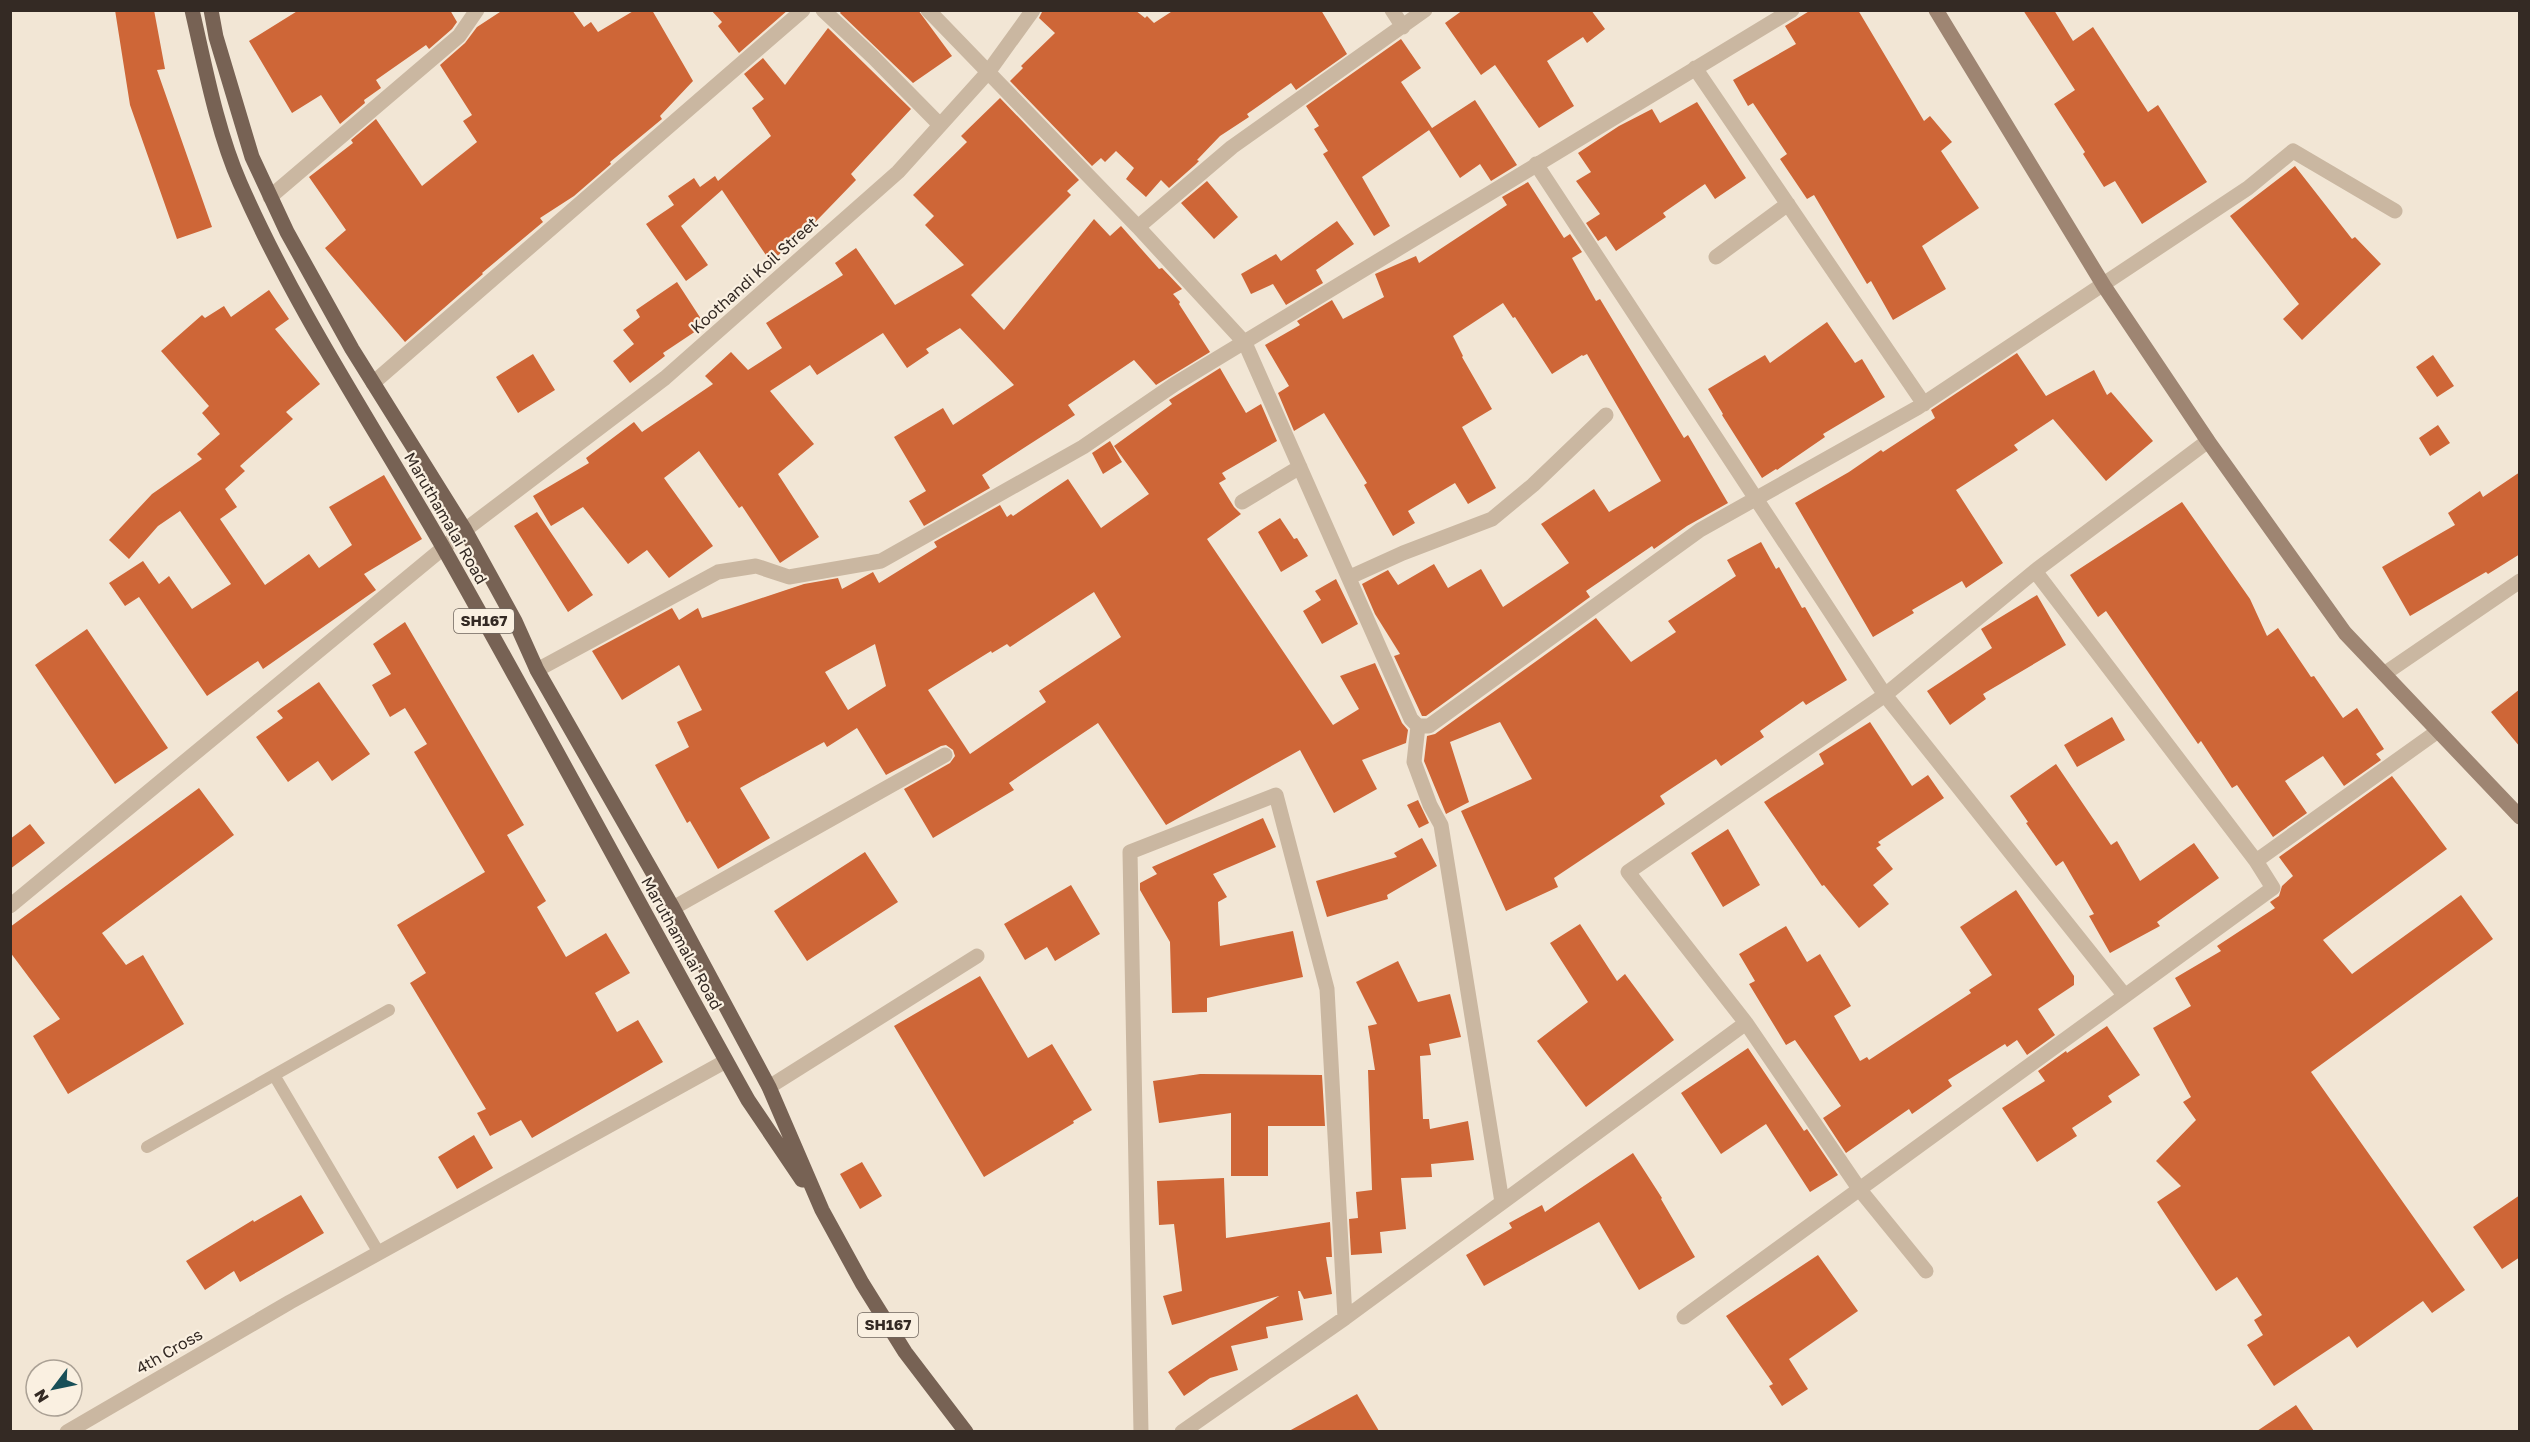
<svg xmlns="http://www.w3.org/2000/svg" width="2530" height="1442" font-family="'Golos Text',sans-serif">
<rect width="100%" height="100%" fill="#f2e6d5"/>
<path fill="#ce6637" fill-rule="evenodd" d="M115,10H154L165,69L157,70L212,227L177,239L130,105Z
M299,10H450L457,22L452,29L429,49L426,45L376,80L381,88L364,100L365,103L340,124L321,95L292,113L249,41Z
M503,10H572L584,27L591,22L598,32L635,10H652L693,81L660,116L662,119L610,162L611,164L574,196L540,218L543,222L482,273L483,274L405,342L325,248L346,230L309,177L353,143L351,140L376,119L422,186L477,142L463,121L472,115L440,65L465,43L477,27Z
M711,10H788L739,53L718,26L722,22Z
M842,10H918L952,56L913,83L840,13Z
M1043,10H1135L1145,18L1147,16L1154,23L1174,10H1321L1347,54L1296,90L1291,83L1247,114L1249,117L1220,136L1197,160L1199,161L1195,165L1169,188L1161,180L1146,197L1126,179L1134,168L1116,151L1105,162L1101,158L1092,166L1010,81L1023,68L1021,66L1055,33L1039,18Z
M1463,10H1591L1605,29L1587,43L1583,37L1547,61L1574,106L1539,128L1495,65L1481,75L1445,23Z
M1811,10H1858L1924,121L1930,116L1952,142L1941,151L1979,208L1922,246L1946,289L1893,320L1871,281L1867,284L1814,195L1807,199L1780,159L1787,154L1753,103L1748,106L1733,80L1796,44L1785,26Z
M2023,10H2054L2073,41L2093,27L2148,112L2158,105L2207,182L2142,224L2115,181L2104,187L2083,154L2085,152L2054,104L2075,90Z
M828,28L911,109L851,174L856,180L794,244L770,261L722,190L681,226L708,265L686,281L646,224L674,205L668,196L694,178L700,187L715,176L718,181L771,136L752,108L764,99L744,74L763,58L785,85Z
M1401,39L1421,68L1401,82L1432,128L1362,177L1390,226L1374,236L1323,154L1328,151L1314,129L1319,126L1306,106Z
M1000,98L1079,180L1067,191L1071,195L971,295L1004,330L1094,219L1110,236L1121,226L1159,269L1162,268L1182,289L1173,294L1180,302L1179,304L1210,352L1156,385L1134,360L1068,405L1075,415L982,475L990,488L924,526L909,501L926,491L894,437L943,408L953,425L1014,385L960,328L926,349L929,353L907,368L883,333L817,375L810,365L770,391L814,444L778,474L819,537L780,563L742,506L739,508L699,451L664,478L713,546L669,578L647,550L628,564L583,507L551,526L533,496L589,463L586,458L634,422L642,432L713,384L705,376L731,352L748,370L782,348L766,323L843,275L835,263L856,248L895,305L964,265L925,225L934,216L913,195L967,142L961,136Z
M1475,100L1517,165L1491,181L1480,164L1460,178L1429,130Z
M1697,102L1746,178L1715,199L1705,184L1663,213L1666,217L1616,251L1606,236L1598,241L1586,223L1600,214L1576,181L1591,172L1578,153L1619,126L1652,109L1660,123Z
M2295,166L2352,239L2355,237L2381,264L2302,340L2283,319L2299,304L2230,216Z
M1207,181L1238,217L1214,239L1181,203Z
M1528,182L1564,238L1570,234L1582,252L1572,258L1596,301L1600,299L1684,438L1688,435L1728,503L1687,526L1654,549L1652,546L1586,591L1590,597L1426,716H1422L1394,656L1400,654L1375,614L1362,584L1388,570L1398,585L1434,564L1448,588L1481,569L1503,607L1569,563L1541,524L1594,489L1609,512L1661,481L1587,354L1583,356L1582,355L1552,374L1515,317L1513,318L1503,303L1453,336L1463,356L1462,357L1492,409L1462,427L1496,488L1468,504L1455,483L1408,511L1415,523L1393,536L1364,485L1367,483L1324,413L1294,431L1278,393L1289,386L1265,345L1300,325L1297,321L1332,300L1343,319L1384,297L1375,274L1416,256L1419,263L1507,205L1502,197Z
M1337,221L1354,244L1316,270L1323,283L1286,305L1273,284L1251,294L1241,274L1276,254L1281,261Z
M677,282L705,325L663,353L665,356L630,383L613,361L634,344L623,330L640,317L636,310Z
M269,290L289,319L275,329L320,384L286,412L293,419L240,466L245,471L225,489L237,507L220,519L265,585L309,554L319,568L352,545L329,507L384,475L422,539L364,574L376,590L263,669L258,661L207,696L139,597L125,606L109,583L143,561L159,584L169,576L192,609L231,584L180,511L158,526L129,559L109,540L152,494L202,459L197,454L220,434L202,413L209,406L161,351L202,315L205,318L224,306L231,317Z
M1827,322L1855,363L1862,359L1885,397L1823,434L1825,437L1777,470L1776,469L1762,478L1722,415L1723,414L1708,389L1765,355L1770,363Z
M2017,353L2046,396L2094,370L2107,395L2111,392L2153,441L2106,481L2053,419L2014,445L2018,450L1956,490L2003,563L1966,588L1962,581L1912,610L1914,613L1873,637L1795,503L1849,472L1881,450L1883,452L1935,418L1931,410Z
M533,354L555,390L518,413L496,377Z
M2433,355L2454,386L2437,397L2416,367Z
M1220,368L1246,413L1261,404L1277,441L1222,473L1226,479L1219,483L1234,507L1241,514L1207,539L1333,725L1359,709L1340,676L1375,663L1402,723L1408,730L1406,743L1362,760L1377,789L1334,813L1300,750L1166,825L1098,723L1009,783L1014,790L933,838L904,789L950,763L955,756L953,750L946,745L941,746L886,775L857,728L827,747L824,742L740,788L770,838L718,869L690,821L687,823L655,765L689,747L677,722L702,710L679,665L622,700L592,651L672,608L679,620L698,608L702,618L804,584L838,578L842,589L873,572L879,583L937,547L934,542L1000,505L1007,517L1011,514L1013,516L1068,479L1101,528L1149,494L1114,446L1172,404L1169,400ZM1094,592L1121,637L1039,691L1046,702L970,754L928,690L991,651L992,653L1007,644L1010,647ZM875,644L886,686L848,710L825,672Z
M2438,425L2450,443L2430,456L2419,438Z
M1110,441L1122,462L1103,474L1092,453Z
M2520,472V554L2488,574L2486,572L2410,616L2382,567L2455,525L2448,513L2480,491L2483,497Z
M2182,502L2250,599L2267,636L2278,628L2311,677L2314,676L2343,718L2357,708L2384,749L2376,754L2381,760L2344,786L2323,756L2285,781L2307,813L2273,837L2237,785L2232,788L2201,741L2198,744L2106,611L2098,617L2070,575Z
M537,512L593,595L568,612L514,526Z
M1280,518L1294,539L1297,538L1308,556L1281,572L1258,532Z
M1761,542L1776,569L1779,567L1802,608L1805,607L1847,680L1806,705L1803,701L1760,731L1764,737L1721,766L1716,759L1660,796L1665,804L1554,878L1558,887L1506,911L1461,811L1532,779L1500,722L1450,742L1469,802L1446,814L1424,761L1427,736L1435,734L1596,618L1631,662L1676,632L1668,621L1736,576L1727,560Z
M1336,579L1358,624L1322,644L1303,611L1321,600L1315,591Z
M2037,595L2066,645L1983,694L1986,699L1950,725L1927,691L1992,648L1981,629Z
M405,622L524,825L507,835L546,901L537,907L566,957L606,933L630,973L595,993L617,1032L638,1020L663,1062L532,1138L521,1120L490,1136L477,1113L486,1109L410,983L426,973L397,925L485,872L414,752L427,744L405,708L390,717L372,685L391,674L373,644Z
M87,629L168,748L115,784L35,665Z
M319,682L370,754L332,781L318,761L288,782L256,737L283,718L277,711Z
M2520,689V747L2491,712Z
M2112,717L2125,740L2077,767L2064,745Z
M1870,722L1912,786L1928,775L1944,798L1878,842L1881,845L1876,848L1893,869L1873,885L1889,904L1859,928L1824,885L1822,886L1764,802L1824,764L1819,754Z
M2056,764L2111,845L2117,841L2140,881L2194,843L2219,878L2157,922L2160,926L2110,953L2089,916L2094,914L2063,861L2056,866L2026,823L2028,822L2010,796Z
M2392,776L2447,849L2323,940L2352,974L2461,895L2493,939L2311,1072L2465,1290L2432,1313L2423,1301L2357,1348L2349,1336L2274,1386L2247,1345L2263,1335L2254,1320L2262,1315L2237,1277L2216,1291L2157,1202L2181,1186L2156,1161L2196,1120L2183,1102L2191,1097L2153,1028L2191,1006L2175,978L2221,951L2217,946L2275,908L2270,902L2279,896L2282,886L2293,876L2279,857Z
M199,788L234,835L102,933L126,965L143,955L184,1024L68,1094L33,1036L60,1019L10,952V927Z
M1418,800L1429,823L1419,828L1407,805Z
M1263,818L1276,847L1213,874L1227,897L1218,902L1220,946L1293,931L1303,977L1207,998V1012L1172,1013L1170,942L1140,890V883L1157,874L1152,867Z
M30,824L45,843L10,869V839Z
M1728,829L1760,885L1723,907L1691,853Z
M1422,838L1437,866L1387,895L1388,899L1327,917L1316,881L1397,857L1394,853Z
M865,852L898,902L807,961L774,911Z
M1071,885L1100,934L1055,961L1047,947L1025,960L1004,924Z
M2016,890L2074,976V985L2038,1009L2055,1035L2027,1055L2017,1040L2007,1047L2005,1044L1948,1080L1952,1086L1912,1114L1909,1109L1846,1153L1823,1118L1841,1106L1795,1040L1786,1045L1749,984L1755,981L1739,954L1786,926L1807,962L1820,954L1851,1006L1834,1016L1860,1061L1867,1057L1869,1060L1971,993L1969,990L1992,975L1960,927Z
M1580,924L1617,981L1625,974L1674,1040L1586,1107L1537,1041L1588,1002L1550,943Z
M1398,961L1418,1002L1450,994L1461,1037L1429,1044L1431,1055L1420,1056L1423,1119H1429L1430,1129L1468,1121L1474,1160L1431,1164L1432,1177L1401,1178L1406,1229L1380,1232L1382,1253L1351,1255L1349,1219L1358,1218L1356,1192L1372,1190L1368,1070H1375L1368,1026L1377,1024L1356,982Z
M980,976L1028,1058L1052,1044L1092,1110L1073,1121L1074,1123L984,1177L894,1026Z
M2107,1026L2140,1075L2108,1096L2112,1102L2072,1128L2077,1136L2037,1162L2002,1108L2045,1081L2038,1071L2066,1051L2067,1053Z
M1748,1048L1804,1131L1807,1129L1838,1175L1810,1192L1766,1124L1721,1154L1681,1093Z
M1200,1074L1322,1075L1325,1126H1268V1176H1231V1113L1159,1123L1153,1081Z
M474,1135L493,1168L457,1189L438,1157Z
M1633,1153L1662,1198L1661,1199L1695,1257L1639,1290L1599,1222L1484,1286L1466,1255L1512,1228L1509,1223L1542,1205L1545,1212Z
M862,1162L882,1196L860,1209L840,1174Z
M1224,1178L1226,1238L1330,1222L1332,1257H1326L1332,1294L1304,1299L1300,1291H1298L1303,1320L1266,1327L1268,1338L1231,1346L1238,1370L1210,1378L1184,1396L1168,1372L1279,1296L1172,1325L1163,1296L1182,1291L1174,1224L1159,1225L1157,1181Z
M301,1195L324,1233L240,1282L234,1271L205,1290L186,1261L253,1220L254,1222Z
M2520,1195V1257L2502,1269L2473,1227Z
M1818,1255L1858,1311L1789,1359L1808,1389L1782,1406L1769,1386L1773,1384L1726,1316Z
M1357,1394L1379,1431H1289Z
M2296,1405L2314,1431H2257Z"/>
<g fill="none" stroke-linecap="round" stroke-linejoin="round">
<path stroke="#cab7a1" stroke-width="12" d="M274,1075L379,1253
M147,1147L389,1010"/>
<path stroke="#cab7a1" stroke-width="15" d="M823,10L873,57L940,125
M928,10L1138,227L1232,147L1425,10
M1392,10L1403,27
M1695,68L1924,404
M1536,164L1885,695L2125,996
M270,197L459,36L477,10
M1138,227L1245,343L1411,719L1418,726H1429L1700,530L1917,408L2248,188L2293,151L2395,211
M1716,257L1788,204
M373,383L803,10
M1242,502L1300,467
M1350,577L1403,553L1492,519L1533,485L1606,415
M537,670L718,572L756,566L789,577L881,561L1083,447L1175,384L1792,10
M2384,674L2520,581
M1418,726L1414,762L1430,805L1441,825L1502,1202
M2256,861L2438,731
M10,906L465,530L665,378L898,172L989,71L1033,10
M673,908L945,755
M1746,1023L1860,1190L1926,1271
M769,1087L977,956
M1684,1317L2273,888L2256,861L2035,571
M67,1432L290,1302L726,1061
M1141,1432L1130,852L1276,795L1327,989L1345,1318
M1182,1432L1345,1318L1746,1023L1628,872L1885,695L2035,571L2208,441"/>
<path stroke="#9e8572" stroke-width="15" d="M1936,10L2104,286L2208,441L2345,633L2520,817"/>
<path stroke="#776254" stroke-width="15" d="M192,10C205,66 217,131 240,183C296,311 375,428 444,549C547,731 646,917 748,1100L802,1180
M211,10L216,37L252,157L287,232L352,349L465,530L515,621L537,670L673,908L769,1087L822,1210L862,1283L905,1352L966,1432"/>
</g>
<g text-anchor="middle" stroke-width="4.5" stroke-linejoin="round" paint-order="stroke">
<g fill="#faf0e1" stroke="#6f655d" stroke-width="1.5">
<rect x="454" y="609" width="60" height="24" rx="4.5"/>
<rect x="858" y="1313" width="60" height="24" rx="4.5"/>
</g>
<g font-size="15" font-weight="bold" fill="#342a24">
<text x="484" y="626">SH167</text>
<text x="888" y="1330">SH167</text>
</g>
<g font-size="16" fill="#342a24" stroke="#faf0e1">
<text transform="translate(754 275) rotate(-42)" y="6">Koothandi Koil Street</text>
<text transform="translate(446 518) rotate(60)" y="6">Maruthamalai Road</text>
<text transform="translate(682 943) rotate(61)" y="6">Maruthamalai Road</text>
<text transform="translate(169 1351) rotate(-30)" y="6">4th Cross</text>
</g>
</g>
<rect width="2530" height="1442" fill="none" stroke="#342a24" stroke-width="24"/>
<g transform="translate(54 1388) rotate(238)"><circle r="28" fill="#faf0e1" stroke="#aba195" stroke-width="1.5"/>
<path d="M0-4.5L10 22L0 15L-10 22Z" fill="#184f58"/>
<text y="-9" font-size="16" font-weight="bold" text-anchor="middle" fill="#342a24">N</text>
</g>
</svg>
